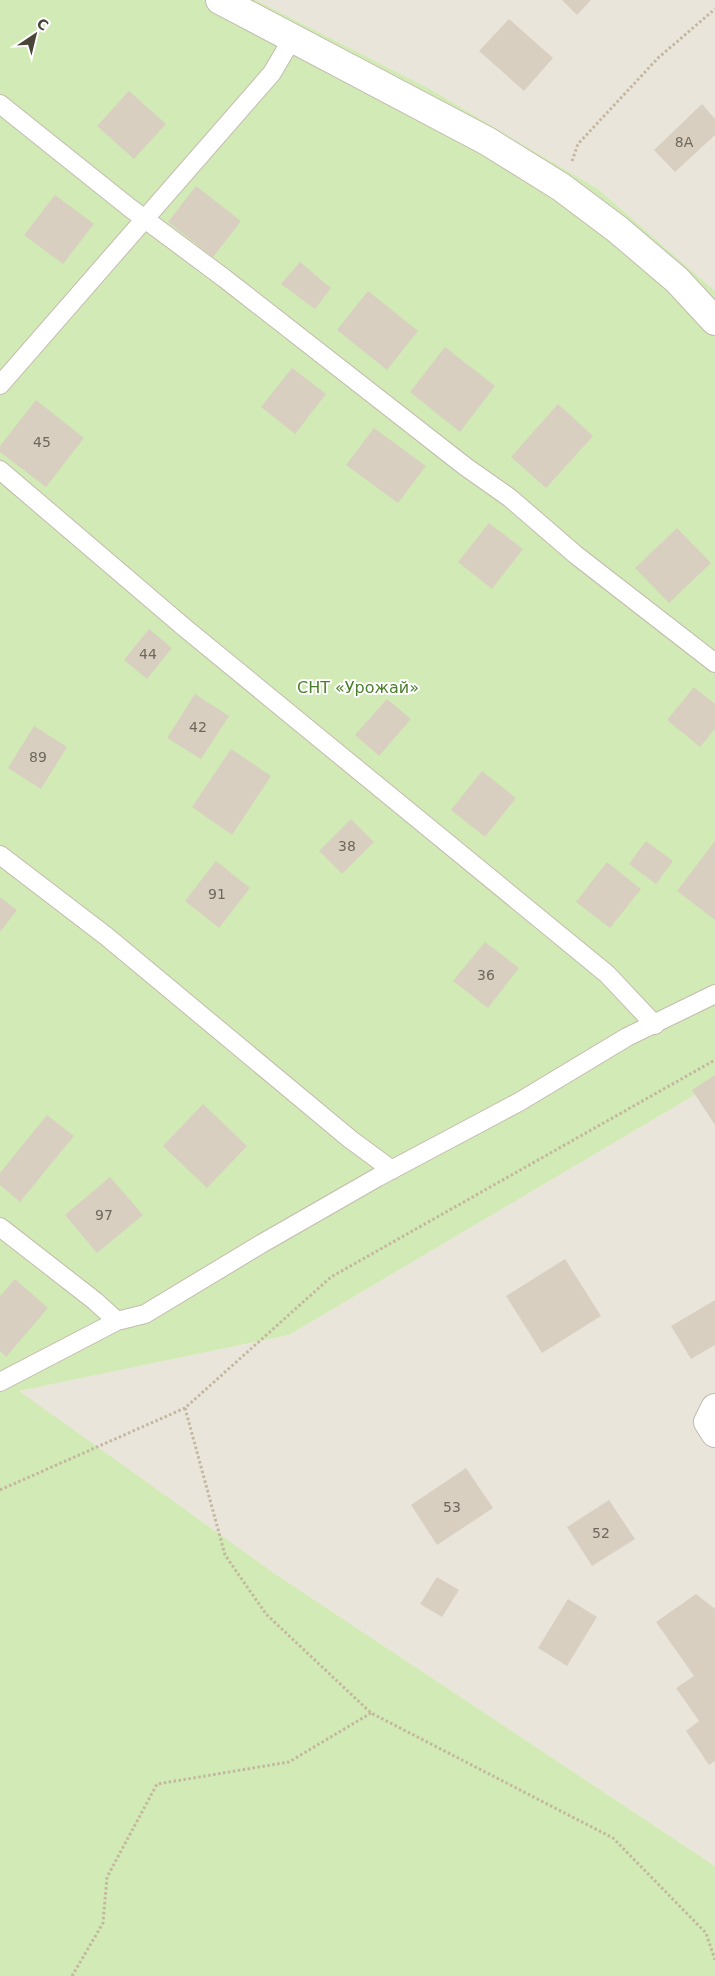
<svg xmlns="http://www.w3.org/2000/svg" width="715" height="1976" font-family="'DejaVu Sans',sans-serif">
<rect width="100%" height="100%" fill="#f6f3ec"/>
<path fill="#eae5da" d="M256,0H715V291L598,189L430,89Z
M715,1083V1866L274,1573L18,1391L289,1335Z"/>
<path fill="#d2eab5" d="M0,0H256L430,89L598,189L715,291V1083L289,1335L19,1391L274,1573L715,1866V1976H0Z"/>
<path fill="#d8cfc1" d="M562,0H591L577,15Z
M509,19L553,58L524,91L479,51Z
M129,91L166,124L134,159L97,126Z
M702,104L715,119V135L675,172L654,150Z
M196,186L241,221L213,257L168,222Z
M55,195L94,224L63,264L24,235Z
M300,262L331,288L315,309L281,284Z
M368,291L418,331L387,370L337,330Z
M445,347L495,386L460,432L410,392Z
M292,368L326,394L295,434L261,407Z
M36,400L84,438L46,487L0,452V446Z
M558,404L593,436L546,488L511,457Z
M374,428L426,466L398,503L346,465Z
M489,523L523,549L492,589L458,562Z
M677,528L711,563L669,603L635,568Z
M149,629L172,648L147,679L124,660Z
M694,687L715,704V729L700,747L667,720Z
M195,694L229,716L201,759L167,738Z
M387,699L411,719L379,756L355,735Z
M34,726L67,747L41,789L8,768Z
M231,749L271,776L232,835L192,807Z
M482,771L516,798L485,837L451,810Z
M351,819L374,842L342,874L319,851Z
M646,841L673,861L656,884L629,864Z
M715,841V920L677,891Z
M216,861L250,888L219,928L185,901Z
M607,862L641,889L610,928L576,902Z
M0,897L17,910L0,932Z
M485,942L519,968L488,1008L453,981Z
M715,1075V1125L692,1090Z
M203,1104L247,1146L207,1188L163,1146Z
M47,1115L74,1136L20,1202L0,1185V1173Z
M110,1177L143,1215L97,1253L65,1215Z
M565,1259L601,1316L542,1353L506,1296Z
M15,1279L48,1308L6,1357L0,1351V1296Z
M715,1300V1345L691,1359L671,1326Z
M466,1468L493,1508L437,1545L411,1505Z
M609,1500L635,1539L592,1566L567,1527Z
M437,1577L459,1590L442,1617L420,1604Z
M696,1594L715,1609V1761L709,1765L686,1731L699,1721L676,1688L694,1676L656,1622Z
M568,1599L597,1617L567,1666L538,1648Z"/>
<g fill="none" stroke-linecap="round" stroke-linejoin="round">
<defs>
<path id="service" d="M0,104L130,208L224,278L466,467L510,498L576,555L715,663
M0,385L272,73L292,39
M0,470L185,628L607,974L655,1025
M0,855L106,936L350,1139L392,1170
M0,1227L95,1301L117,1321
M0,1382L117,1321L145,1314L261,1244L378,1177L519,1102L627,1037L715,994"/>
<path id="minor" d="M220,0L487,141L561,187L617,229L677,280L715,321
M715,1408L708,1422L715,1433"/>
</defs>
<use href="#service" stroke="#c2bbae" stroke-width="20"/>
<use href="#minor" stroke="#c2bbae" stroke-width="30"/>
<path stroke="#c4b79f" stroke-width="3" stroke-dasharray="2.5 2.5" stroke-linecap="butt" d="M572,161L578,144L658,58L715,9
M185,1408L225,1555L266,1614L371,1713L613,1838L706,1933L715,1960
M0,1490L185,1408L331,1277L715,1060
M72,1976L103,1923L107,1877L157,1784L289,1762L371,1713"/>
<use href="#service" stroke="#fff" stroke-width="18"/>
<use href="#minor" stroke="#fff" stroke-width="28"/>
</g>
<g text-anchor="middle" stroke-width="4" stroke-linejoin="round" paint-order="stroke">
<g font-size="14" fill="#6e675b">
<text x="684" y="147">8А</text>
<text x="42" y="447">45</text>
<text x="148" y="659">44</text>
<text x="198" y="732">42</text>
<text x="38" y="762">89</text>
<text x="347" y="851">38</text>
<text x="217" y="899">91</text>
<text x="486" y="980">36</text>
<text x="104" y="1220">97</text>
<text x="452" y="1512">53</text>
<text x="601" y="1538">52</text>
</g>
<g font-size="16" fill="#4a7f2a" stroke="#fff">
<text x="358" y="693">СНТ «Урожай»</text>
</g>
</g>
<g transform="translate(35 35) rotate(35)" stroke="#ffffff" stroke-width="4" paint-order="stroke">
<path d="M0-4L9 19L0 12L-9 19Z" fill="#4b4439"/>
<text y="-8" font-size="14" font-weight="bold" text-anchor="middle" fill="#4b4439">С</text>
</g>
</svg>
